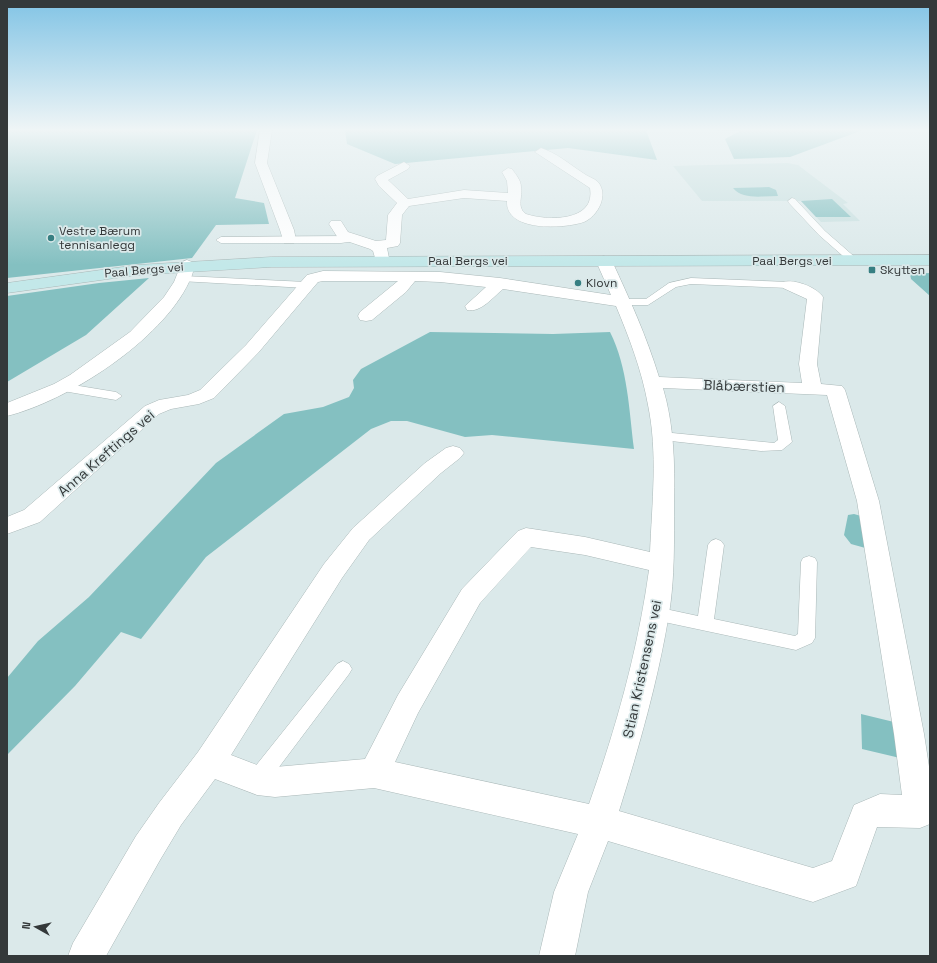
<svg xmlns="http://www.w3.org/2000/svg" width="937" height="963" font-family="'Space Grotesk',sans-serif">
<rect width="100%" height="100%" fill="#dbe9ea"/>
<path fill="#c7dfdf" d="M787,163L798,165L848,203L843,204L860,221L821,222L801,201H702L673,166Z"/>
<path fill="#84c0c1" d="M7,130H257L235,198L264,203L269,224L216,225L192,258L7,278Z
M345,130H646L657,160L568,148L395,164L347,144Z
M709,130H863L790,157L734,159L725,139L740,131Z
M769,187L776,190L778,196C762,196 743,200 733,188Z
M832,199L851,217H816L801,201Z
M930,273V296L911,279L910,274Z
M149,278L86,335L7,382V296L99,283Z
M430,332L553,334L610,332C628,368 629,410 634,449L492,435L465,437L407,421H391L371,429L206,557L141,639L121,632L75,686L7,755V678L38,641L89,597L216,463L284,414L323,407L349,397L354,388L353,380L361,369Z
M854,514L868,518L869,549L851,544L844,535L848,515Z
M861,714L894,722L900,758L862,749Z"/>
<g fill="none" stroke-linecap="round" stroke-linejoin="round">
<defs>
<path id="lane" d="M792,198L795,199L825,231L857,259L859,261L857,263H851L819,235L789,203L788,201Z
M352,236L357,239L355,241L341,243H221L216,240L221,237Z
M184,276L306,282L311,285L306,288L180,281L179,279L180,277Z
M691,278L789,282L794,285L789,288L691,284L676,287L648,305H623L618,302L623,299H646L669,283Z
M61,383L116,392L122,396L116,400L57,390L55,387Z
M779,402L785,406L792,442L782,450L761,451L662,440L657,439L655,436L657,433L662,432L774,443L778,440L773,406Z
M716,539L721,541L724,545L714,619L795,636L798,634L801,562L803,558L809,556L815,558L817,562L815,638L812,643L796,650L650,619L648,614L650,609L656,607L698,616L708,545L711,541Z
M343,661L349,664L352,669L349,674L264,787L257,790L250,787L247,780L250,773L337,664Z"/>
<path id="street" d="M260,130H272L267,163L294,230L296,240L294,243H284L280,230L255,163Z
M541,148C557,153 569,164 583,173C588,177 594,178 598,182C609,195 598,216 584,222C564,229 505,232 507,201L464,198L409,206L402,215L400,243L398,246L387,248L389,258L386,261H376L373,251L370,249L338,238L329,224L331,221H341L348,232L376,241L386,240L388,215L397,203L379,186L375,179L377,176L404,162L410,166L408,169L388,180L408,199L464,190L508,193L507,181L502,172L508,168L512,169C516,175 521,180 521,187C523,197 516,207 526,214C547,221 596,222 590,188L535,152Z
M604,256L609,258L612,261C630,300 646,335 659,377L802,383L799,364L807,299L783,288L781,285L783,282C795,279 816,287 823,297L817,364L821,384L842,386L845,390L879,501L924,734L930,773V824L920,828L877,827L856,886L813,902L608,841L588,892L575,956H539L554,892L578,834L374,788L275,797L257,795L215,779L181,825L160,860L106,956H68L73,943L136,836L159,803L198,752L324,564L353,528L425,463L446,448L453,446L460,448L464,453L460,458L441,473L369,540L342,578L231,755L257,765L275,767L365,759L398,695L462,589L518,531L526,528L585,537L650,552C652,503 658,453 648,405C642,371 629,337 616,306L503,289C493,297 481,313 467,310L465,306L486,287L440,282L415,281L406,292L372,320L366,321L360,320L358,316L360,312L398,281H323L318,282L258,353L214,398L199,404L171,409L159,414L40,522L7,534V517L24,510L145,406L159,400L188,395L200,390L246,345L307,275L323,271L440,272L500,278L611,295L596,261L599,258ZM663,388L827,395L857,501L894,734L902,795L880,794L854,805L832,861L813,868L619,811C639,747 658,681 669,614C675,577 674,540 674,502C675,464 674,425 663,388ZM531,547L585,555L649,570C638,650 616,728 589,804L395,762L418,713L480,603Z
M187,260L192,262L195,265C193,271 192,277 189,282C162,340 68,401 7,416V403L54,384L70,375L130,332L164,297L174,282L182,262Z"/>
<path id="secondary" d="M930,255V265L271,267L137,275L7,293V283L137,265L271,257Z"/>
</defs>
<use href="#lane" stroke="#aab8b8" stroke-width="1"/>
<use href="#street" stroke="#aab8b8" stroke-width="1"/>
<use href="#secondary" stroke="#aab8b8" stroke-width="1"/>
<use href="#lane" fill="#fff" fill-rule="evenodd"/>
<use href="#street" fill="#fff" fill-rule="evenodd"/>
<use href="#secondary" fill="#c3e8e9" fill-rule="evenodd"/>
</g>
<linearGradient id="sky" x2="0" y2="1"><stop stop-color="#82c4e5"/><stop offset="0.49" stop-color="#eff5f6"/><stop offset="1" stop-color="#eff5f6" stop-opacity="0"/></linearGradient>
<rect width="937" height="265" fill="url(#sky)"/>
<g fill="#367f82" stroke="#dbe9ea" stroke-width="1.5">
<circle cx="51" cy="238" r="4"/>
<rect x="868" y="266" width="8" height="8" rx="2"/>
<circle cx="578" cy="283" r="4"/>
</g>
<g text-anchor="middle" stroke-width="3.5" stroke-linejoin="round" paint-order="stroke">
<g font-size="12" fill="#34393a" stroke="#dbe9ea" text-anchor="start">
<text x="59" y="235">Vestre Bærum<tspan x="59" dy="14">tennisanlegg</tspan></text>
<text x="880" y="274">Skytten</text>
<text x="586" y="287">Klovn</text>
</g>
<g font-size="12" fill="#34393a" stroke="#dbe9ea">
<text x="468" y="265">Paal Bergs vei</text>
<text x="792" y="265">Paal Bergs vei</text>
<text transform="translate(144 270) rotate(-5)" y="4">Paal Bergs vei</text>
</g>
<g font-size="14" fill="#34393a" stroke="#dbe9ea">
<text transform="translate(744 386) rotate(2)" y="5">Blåbærstien</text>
<text transform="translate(106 453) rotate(-41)" y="5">Anna Kreftings vei</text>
<text transform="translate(642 669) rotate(-78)" y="5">Stian Kristensens vei</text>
</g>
</g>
<rect width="937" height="963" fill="none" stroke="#34393a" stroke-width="16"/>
<g transform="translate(36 927) rotate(278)" stroke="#dbe9ea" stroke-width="3" paint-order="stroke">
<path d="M0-3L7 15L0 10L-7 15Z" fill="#34393a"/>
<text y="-6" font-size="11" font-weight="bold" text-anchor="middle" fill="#34393a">N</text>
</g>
</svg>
